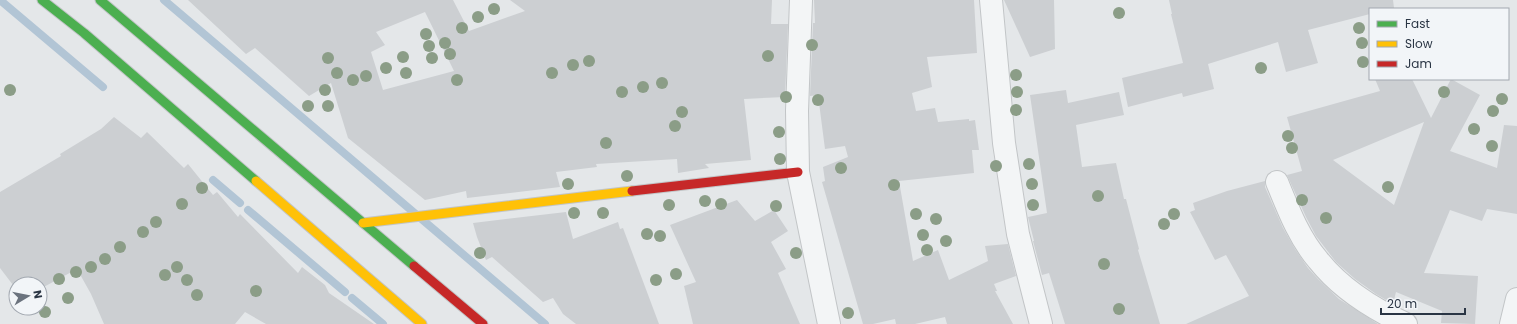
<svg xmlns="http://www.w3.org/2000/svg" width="1517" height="324" font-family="Poppins,sans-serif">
<rect width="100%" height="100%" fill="#e4e7e9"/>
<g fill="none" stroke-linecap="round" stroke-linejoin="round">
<path stroke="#b2c5d5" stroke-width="8" d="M0,0L103,87
M164,0L545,324
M213,180L240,203
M248,210L345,292
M352,298L383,324"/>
</g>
<path fill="#cccfd2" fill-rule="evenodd" d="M188,0H453L469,31L525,11L510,0H772L771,24H788L785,97L744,99L751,160L705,164L709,168L678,173L677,159L596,164L597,167L556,172L560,187L467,198L466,191L425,200L348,138L331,83L309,96L255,48L246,54ZM425,12L454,71L383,90L371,52L385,45L376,32Z
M814,0H974L977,53L927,57L932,87L912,93L916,111L935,108L938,122L969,119V121L975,120L979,150H972L974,173L899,181L913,261L938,250L949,280L988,261L985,246L1008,244L1016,276L994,284L997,291H995L1013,324H947L945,317L915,324H896L895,319L873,324H863L822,182L825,181L823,167L848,157L845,146L825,149L818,95L810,96L813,23H815Z
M1004,0H1054L1055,49L1030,57Z
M1169,0H1393L1394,8L1370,9V14L1308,30L1318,63L1286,72L1278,42L1208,64L1214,89L1183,97L1182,93L1128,107L1122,78L1183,63L1171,14H1172Z
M1375,79H1412L1431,118L1451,79L1480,95L1450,151L1497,168L1504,125L1517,126V214L1487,209L1482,221L1450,210L1424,273L1478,276L1475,324L1441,323L1442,311L1396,292L1393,304L1376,294L1355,279L1336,262L1316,236L1306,217L1287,175L1302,171L1287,117L1380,91ZM1424,122L1394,205L1333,160Z
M1066,90L1068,103L1119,92L1124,115L1076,125L1082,167L1116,163L1124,199H1126L1139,249L1138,250L1160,324H1065L1049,273L1042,275L1033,241H1034L1028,217L1047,213L1030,95Z
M114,117L141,138L147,132L184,168L188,164L213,195L217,192L238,217L240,214L298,273L302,267L325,285L329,293L374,324H266L245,312L235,324H104L91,294L77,269L40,289V284H16V289L0,268V192L61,156L60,154L101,129Z
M1265,181V187L1283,228L1295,249L1308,268L1318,279L1339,299L1378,324H1186L1249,296L1226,255L1215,260L1190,212L1195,210L1193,203L1227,191Z
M737,200L755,221L774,210L788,231L771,242L786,269L778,273L800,324H693L684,286L696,282L670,225Z
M566,212L573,239L618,222L620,229L623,228L659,324H576L563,314L553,298L543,302L492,257L486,260L477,237L473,223Z"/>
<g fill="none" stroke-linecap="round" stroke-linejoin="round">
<defs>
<path id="street" d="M801,0L797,111L798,172L829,324
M991,0L1004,143L1018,234L1041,324
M1277,182C1288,209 1299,238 1318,260C1341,289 1373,309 1406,324
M1511,324L1517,299"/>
<path id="fast" d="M42,0L84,33L256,181
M100,0L414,266"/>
<path id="slow" d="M256,181L422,324
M363,223L632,191"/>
<path id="jam" d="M632,191L798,172
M414,266L483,324"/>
</defs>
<use href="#street" stroke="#c2c5c7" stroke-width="24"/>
<use href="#fast" stroke="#c2c5c7" stroke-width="11"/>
<use href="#slow" stroke="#c2c5c7" stroke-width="11"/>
<use href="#jam" stroke="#c2c5c7" stroke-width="11"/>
<use href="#street" stroke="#f3f5f6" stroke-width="22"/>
<use href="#fast" stroke="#4caf50" stroke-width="9"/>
<use href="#slow" stroke="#ffc107" stroke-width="9"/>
<use href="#jam" stroke="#c62828" stroke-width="9"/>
</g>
<g fill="#8b9d87">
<circle cx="494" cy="9" r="6"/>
<circle cx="1119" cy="13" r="6"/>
<circle cx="478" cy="17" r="6"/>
<circle cx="462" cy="28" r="6"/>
<circle cx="1359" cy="28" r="6"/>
<circle cx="426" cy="34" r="6"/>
<circle cx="445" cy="43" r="6"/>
<circle cx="1362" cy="43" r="6"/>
<circle cx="812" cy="45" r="6"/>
<circle cx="429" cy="46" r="6"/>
<circle cx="450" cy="54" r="6"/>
<circle cx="768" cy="56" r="6"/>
<circle cx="403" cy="57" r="6"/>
<circle cx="328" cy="58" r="6"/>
<circle cx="432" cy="58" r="6"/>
<circle cx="589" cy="61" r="6"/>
<circle cx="1363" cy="62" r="6"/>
<circle cx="573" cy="65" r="6"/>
<circle cx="386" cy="68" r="6"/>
<circle cx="1261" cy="68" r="6"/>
<circle cx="337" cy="73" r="6"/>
<circle cx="406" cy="73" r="6"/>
<circle cx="552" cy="73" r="6"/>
<circle cx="1016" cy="75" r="6"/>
<circle cx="366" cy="76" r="6"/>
<circle cx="353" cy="80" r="6"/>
<circle cx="457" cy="80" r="6"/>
<circle cx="662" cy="83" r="6"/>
<circle cx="643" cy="87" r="6"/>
<circle cx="10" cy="90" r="6"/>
<circle cx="325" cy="90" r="6"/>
<circle cx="622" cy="92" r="6"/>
<circle cx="1017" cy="92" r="6"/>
<circle cx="1444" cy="92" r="6"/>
<circle cx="786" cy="97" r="6"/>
<circle cx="1502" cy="99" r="6"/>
<circle cx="818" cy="100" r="6"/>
<circle cx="308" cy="106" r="6"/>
<circle cx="328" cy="106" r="6"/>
<circle cx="1016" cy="110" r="6"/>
<circle cx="1493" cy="111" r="6"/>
<circle cx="682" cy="112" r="6"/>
<circle cx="675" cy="126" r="6"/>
<circle cx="1474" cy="129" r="6"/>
<circle cx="779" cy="132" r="6"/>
<circle cx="1288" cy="136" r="6"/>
<circle cx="606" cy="143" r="6"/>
<circle cx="1492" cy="146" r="6"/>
<circle cx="1292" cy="148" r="6"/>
<circle cx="780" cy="159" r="6"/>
<circle cx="1029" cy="164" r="6"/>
<circle cx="996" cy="166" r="6"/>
<circle cx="841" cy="168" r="6"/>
<circle cx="627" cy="176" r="6"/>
<circle cx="568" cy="184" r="6"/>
<circle cx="1032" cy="184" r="6"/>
<circle cx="894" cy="185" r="6"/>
<circle cx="1388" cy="187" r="6"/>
<circle cx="202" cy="188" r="6"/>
<circle cx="1098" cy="196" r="6"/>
<circle cx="1302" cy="200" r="6"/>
<circle cx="705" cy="201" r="6"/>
<circle cx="182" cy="204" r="6"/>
<circle cx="721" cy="204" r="6"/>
<circle cx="669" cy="205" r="6"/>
<circle cx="1033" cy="205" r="6"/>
<circle cx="776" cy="206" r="6"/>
<circle cx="574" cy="213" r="6"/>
<circle cx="603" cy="213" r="6"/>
<circle cx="916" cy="214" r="6"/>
<circle cx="1174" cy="214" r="6"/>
<circle cx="1326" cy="218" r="6"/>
<circle cx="936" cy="219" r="6"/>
<circle cx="156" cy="222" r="6"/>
<circle cx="1164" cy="224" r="6"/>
<circle cx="143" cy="232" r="6"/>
<circle cx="647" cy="234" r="6"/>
<circle cx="923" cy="235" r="6"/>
<circle cx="660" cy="236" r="6"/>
<circle cx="946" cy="241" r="6"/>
<circle cx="120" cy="247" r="6"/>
<circle cx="927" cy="250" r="6"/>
<circle cx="480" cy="253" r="6"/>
<circle cx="796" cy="253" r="6"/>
<circle cx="105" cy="259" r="6"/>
<circle cx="1104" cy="264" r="6"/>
<circle cx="91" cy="267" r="6"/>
<circle cx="177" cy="267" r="6"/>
<circle cx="76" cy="272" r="6"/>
<circle cx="676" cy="274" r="6"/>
<circle cx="165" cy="275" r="6"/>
<circle cx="59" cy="279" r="6"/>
<circle cx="187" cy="280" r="6"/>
<circle cx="656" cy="280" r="6"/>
<circle cx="256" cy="291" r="6"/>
<circle cx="197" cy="295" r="6"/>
<circle cx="68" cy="298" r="6"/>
<circle cx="1119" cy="309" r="6"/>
<circle cx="45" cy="312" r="6"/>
<circle cx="848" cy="313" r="6"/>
</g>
<rect x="1369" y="8" width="140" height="72" fill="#f2f5f8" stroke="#a2a8b0"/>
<rect x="1377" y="21" width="20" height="6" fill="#4caf50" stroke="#a2a8b0"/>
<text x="1405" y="28" font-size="12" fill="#2a3544">Fast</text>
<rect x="1377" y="41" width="20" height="6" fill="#ffc107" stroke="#a2a8b0"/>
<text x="1405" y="48" font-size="12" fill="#2a3544">Slow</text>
<rect x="1377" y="61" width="20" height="6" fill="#c62828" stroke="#a2a8b0"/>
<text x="1405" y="68" font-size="12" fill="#2a3544">Jam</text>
<g transform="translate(28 296) rotate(80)"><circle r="19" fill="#f2f5f8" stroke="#a2a8b0"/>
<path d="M0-3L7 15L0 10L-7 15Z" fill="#6b737e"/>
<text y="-6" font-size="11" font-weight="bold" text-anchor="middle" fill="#2a3544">N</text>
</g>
<path d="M1381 308v6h84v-6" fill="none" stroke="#2a3544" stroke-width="2"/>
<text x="1387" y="308" font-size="12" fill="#2a3544" stroke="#f2f5f8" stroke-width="3" paint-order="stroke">20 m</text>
</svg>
